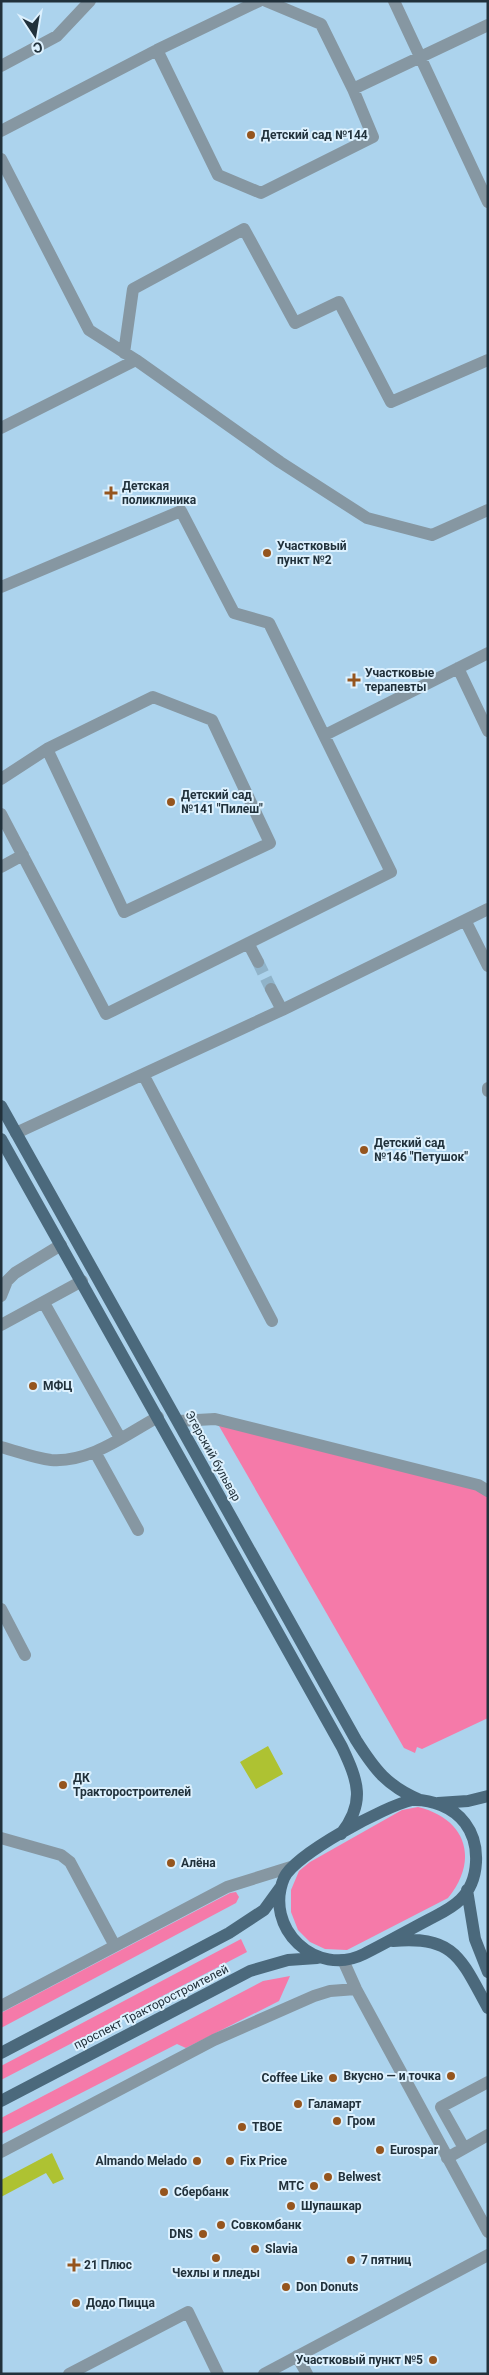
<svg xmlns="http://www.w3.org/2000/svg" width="489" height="2375" font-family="Roboto,sans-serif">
<rect width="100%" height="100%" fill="#acd3ed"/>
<path fill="#f57aa9" d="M215,1419L488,1491V1718L422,1749L417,1747L415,1753L404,1748Z
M418,1807C467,1819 479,1860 448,1898L347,1950L325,1949L310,1942L298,1930L291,1912V1890L299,1871L310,1862L402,1810Z
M236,1892L239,1897L236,1903L1,2028V2013L230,1893Z
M241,1939L247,1952L1,2080V2066Z
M290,1976L279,2001L186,2048L177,2044L1,2134V2118L263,1981Z"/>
<path fill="#aec232" d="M268,1746L283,1774L256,1789L240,1762Z
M52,2153L64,2179L53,2184L46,2173L1,2197V2180Z"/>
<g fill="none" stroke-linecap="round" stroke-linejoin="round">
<path stroke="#90b3c9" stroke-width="12" stroke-dasharray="12 6" stroke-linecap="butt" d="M258,962L271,989"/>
<path stroke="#8697a2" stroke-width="12" d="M394,1L488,202
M157,50L218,175L261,193L373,137L353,89L321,24L266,1
M1,66L57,36L90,1
M353,89L488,25
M1,131L157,50L259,1
M1,159L89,330L136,360L280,462L367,518L432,535L488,510
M124,353L133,289L244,229L295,323L339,302L391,402L488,360
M1,428L136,360
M1,587L181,511L234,613L269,623L391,872L106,1014L1,814
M458,668L488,731
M325,735L488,653
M1,779L47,749L153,697L212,720L270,843L124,912L47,749
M1,867L23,855
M465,920L488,966
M248,943L258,962
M271,989L282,1010
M144,1076L272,1321
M488,1088V1091
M16,1133L282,1010L488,909
M1,1296L7,1281L15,1273L61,1245
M44,1303L120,1438
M1,1325L82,1281
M179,1421L215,1419L478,1485L488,1491
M1,1447C17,1451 34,1458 51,1460C90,1463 125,1435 158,1417
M95,1452L138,1530
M1,1609L25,1655
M1,1838L61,1855L70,1862L115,1946
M343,1960L356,1989L488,2232
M1,2006L227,1887L291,1867
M464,2148L441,2107L488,2082
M1,2152L214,2040L314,1996L330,1991L356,1989
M447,2158L488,2135
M297,2356L307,2374
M69,2374L188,2312L218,2374
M264,2374L488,2255"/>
<path stroke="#4b697c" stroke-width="12" d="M1,1106L356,1740C375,1770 387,1786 420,1800
M1,1139L342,1747C358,1781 366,1802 341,1834
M412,1800C431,1799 453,1807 465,1823C481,1844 480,1881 460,1900C451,1909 439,1914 428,1920C407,1931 386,1943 364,1954C316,1978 263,1928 284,1878C295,1854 385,1806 412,1800Z
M438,1803L468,1801L488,1796
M467,1890L475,1939L488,1972
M393,1941C455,1935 461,1959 488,2008
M1,2053L229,1933L264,1910L280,1888
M1,2101L250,1971L288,1960L317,1958"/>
</g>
<g fill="#95551e" stroke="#ddf1fe" stroke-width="2">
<circle cx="251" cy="135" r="5"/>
<path d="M108.5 485.5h5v5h5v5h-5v5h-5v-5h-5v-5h5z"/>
<circle cx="267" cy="553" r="5"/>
<path d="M351.5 672.5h5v5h5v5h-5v5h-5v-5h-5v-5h5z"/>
<circle cx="171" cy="802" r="5"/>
<circle cx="364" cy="1150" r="5"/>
<circle cx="33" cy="1386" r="5"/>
<circle cx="63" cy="1785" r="5"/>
<circle cx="171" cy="1863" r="5"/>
<circle cx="451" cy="2076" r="5"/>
<circle cx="333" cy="2078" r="5"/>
<circle cx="298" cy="2104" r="5"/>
<circle cx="337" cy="2121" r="5"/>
<circle cx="242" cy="2127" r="5"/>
<circle cx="380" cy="2150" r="5"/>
<circle cx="197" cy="2161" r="5"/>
<circle cx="230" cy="2161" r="5"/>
<circle cx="328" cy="2177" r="5"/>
<circle cx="314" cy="2186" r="5"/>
<circle cx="164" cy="2192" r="5"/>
<circle cx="291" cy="2206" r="5"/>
<circle cx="221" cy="2225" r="5"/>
<circle cx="203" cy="2234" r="5"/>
<circle cx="255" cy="2249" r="5"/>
<circle cx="216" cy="2258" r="5"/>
<circle cx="351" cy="2260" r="5"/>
<path d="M71.5 2257.5h5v5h5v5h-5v5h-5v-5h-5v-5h5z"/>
<circle cx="286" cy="2287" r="5"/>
<circle cx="76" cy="2303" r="5"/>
<circle cx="433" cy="2360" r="5"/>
</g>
<g text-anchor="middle" stroke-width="4" stroke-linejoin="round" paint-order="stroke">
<g font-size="12" font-weight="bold" fill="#21313b" stroke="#ddf1fe" text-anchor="start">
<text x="261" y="139">Детский сад №144</text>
<text x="122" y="490">Детская<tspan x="122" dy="14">поликлиника</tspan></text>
<text x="277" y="550">Участковый<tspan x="277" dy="14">пункт №2</tspan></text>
<text x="365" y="677">Участковые<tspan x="365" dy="14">терапевты</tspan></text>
<text x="181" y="799">Детский сад<tspan x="181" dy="14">№141 "Пилеш"</tspan></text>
<text x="374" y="1147">Детский сад<tspan x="374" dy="14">№146 "Петушок"</tspan></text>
<text x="43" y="1390">МФЦ</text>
<text x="73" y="1782">ДК<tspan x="73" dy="14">Тракторостроителей</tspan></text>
<text x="181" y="1867">Алёна</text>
<text x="441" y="2080" text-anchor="end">Вкусно — и точка</text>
<text x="323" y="2082" text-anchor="end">Coffee Like</text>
<text x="308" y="2108">Галамарт</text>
<text x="347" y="2125">Гром</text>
<text x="252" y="2131">ТВОЕ</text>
<text x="390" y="2154">Eurospar</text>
<text x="187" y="2165" text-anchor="end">Almando Melado</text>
<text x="240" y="2165">Fix Price</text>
<text x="338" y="2181">Belwest</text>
<text x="304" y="2190" text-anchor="end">МТС</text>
<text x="174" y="2196">Сбербанк</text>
<text x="301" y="2210">Шупашкар</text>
<text x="231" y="2229">Совкомбанк</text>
<text x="193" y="2238" text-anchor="end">DNS</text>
<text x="265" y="2253">Slavia</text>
<text x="361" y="2264">7 пятниц</text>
<text x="84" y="2269">21 Плюс</text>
<text x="216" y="2277" text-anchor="middle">Чехлы и пледы</text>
<text x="296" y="2291">Don Donuts</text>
<text x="86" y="2307">Додо Пицца</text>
<text x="423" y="2364" text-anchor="end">Участковый пункт №5</text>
</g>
<g font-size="12" fill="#21313b" stroke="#ddf1fe">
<text transform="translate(213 1456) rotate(61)" y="4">Эгерский бульвар</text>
<text transform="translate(151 2007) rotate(-27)" y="4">проспект Тракторостроителей</text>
</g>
</g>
<rect width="489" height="2375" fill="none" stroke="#21313b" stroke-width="5"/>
<g transform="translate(35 35) rotate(168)" stroke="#ddf1fe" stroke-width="4" paint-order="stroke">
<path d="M0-4L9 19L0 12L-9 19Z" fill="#21313b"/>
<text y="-8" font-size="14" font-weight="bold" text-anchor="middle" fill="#21313b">С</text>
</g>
</svg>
